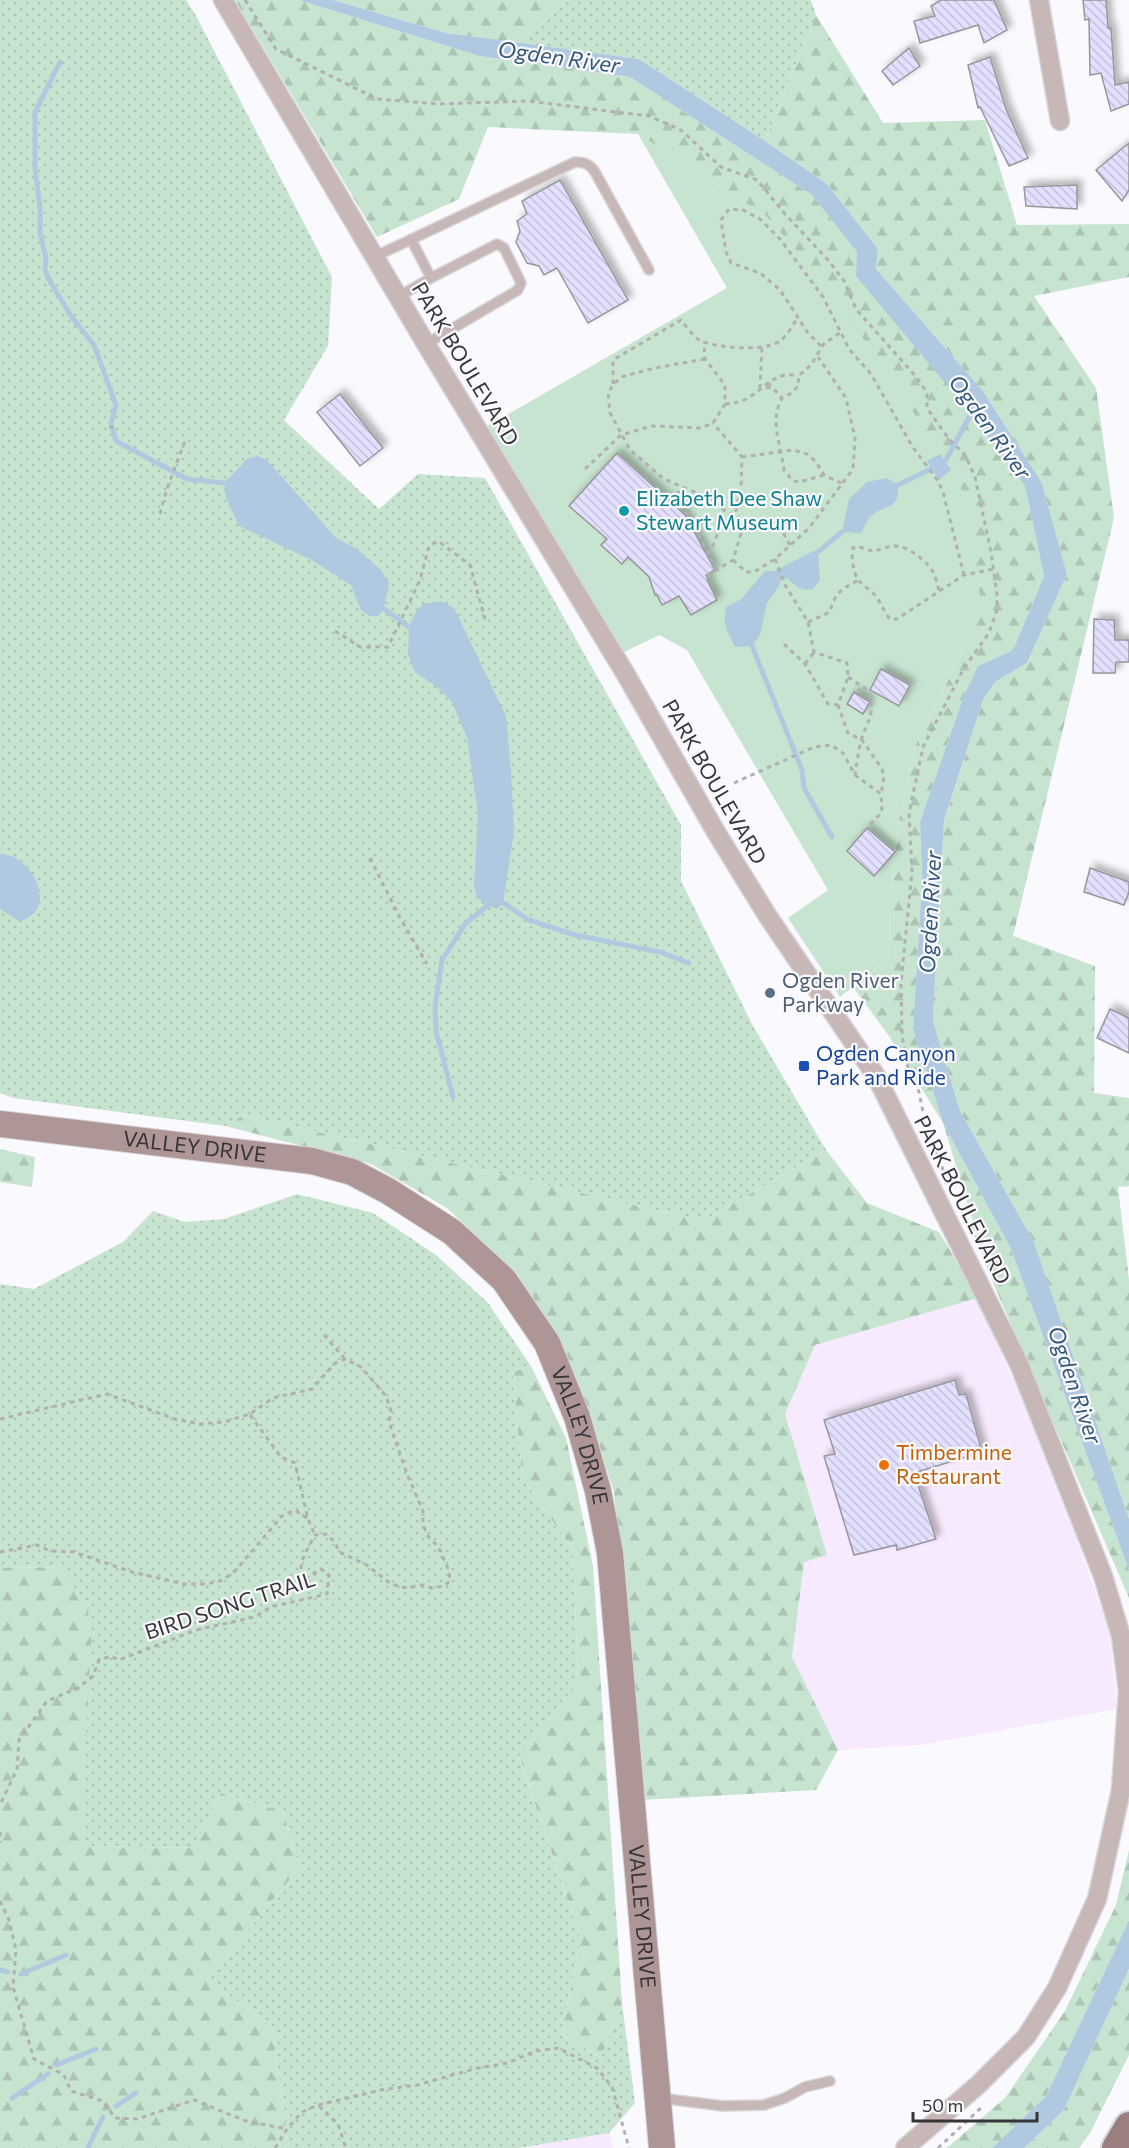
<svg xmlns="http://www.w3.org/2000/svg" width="1129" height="2148" font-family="Commissioner,sans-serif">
<defs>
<pattern id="grass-dots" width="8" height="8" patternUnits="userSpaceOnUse" patternTransform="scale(1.5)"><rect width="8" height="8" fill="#c7e4d0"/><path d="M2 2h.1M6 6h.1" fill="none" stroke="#acc4b3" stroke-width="1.8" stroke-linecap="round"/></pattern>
<pattern id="forest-firs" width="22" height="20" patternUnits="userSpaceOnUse" patternTransform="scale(1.5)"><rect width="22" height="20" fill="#c7e4d0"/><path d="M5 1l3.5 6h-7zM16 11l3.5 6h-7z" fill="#acc4b3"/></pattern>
<pattern id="building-back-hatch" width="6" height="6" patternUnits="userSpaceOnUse" patternTransform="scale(1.5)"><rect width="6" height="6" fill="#e3e0ff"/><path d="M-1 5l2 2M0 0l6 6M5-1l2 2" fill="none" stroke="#c3c1db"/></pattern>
<filter id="shadow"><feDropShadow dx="5" dy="-5" stdDeviation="3" flood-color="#0004"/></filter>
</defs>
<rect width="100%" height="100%" fill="#faf9fd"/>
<path fill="#f8eafe" d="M978,1298L1055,1477L1110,1633L1117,1709L921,1745L838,1750L792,1658L804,1561L826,1555L785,1414L815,1345Z
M609,2133L613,2148H519Z"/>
<path fill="url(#grass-dots)" d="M0,0H186L195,14L332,277L328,346L284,420L379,509L418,474L485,478L681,825V881L753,1026L826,1150L703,1221L244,1115L225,1126L13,1098L0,1093Z
M569,0H811L816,15L765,141L639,59L517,43Z
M297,1194L373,1213L436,1255L488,1303L531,1366L513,1373L522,1477L573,1550L578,1682L519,1757L581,1939L561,2035L601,2057L622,2003L635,2103L609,2133L519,2148H289L272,2026L207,1980L300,1867L283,1812L221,1793L193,1848L85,1846V1762L63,1567L0,1568V1284L34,1289L123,1242L153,1211L185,1222L224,1219Z"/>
<path fill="url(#forest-firs)" d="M235,0H299L479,56L630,77L812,195L857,252L971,414L1025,486L1044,576L1013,650L978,666L963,698L920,822L922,880L913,1029L943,1123L1011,1249L1129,1570V1598L988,1271L943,1123L889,1036L853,987L889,959L890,900L899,820L917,740L982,614L827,286L766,216L638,134L488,127L459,199L377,237Z
M333,0H569L517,43L446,33Z
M816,15L883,123L985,120L1017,225L1129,224V277L1034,296L1096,388L1114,518L1013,936L1095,966L1094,1093L1129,1098V1186L1118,1187L1129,1280V1519L1034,1242L960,1111L933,1021L944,822L983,700L995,682L1027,663L1067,574L1042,483L983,391L876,269L878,249L827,184L765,141Z
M244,1115L703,1221L826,1150L867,1203L939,1232L978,1298L815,1345L785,1414L827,1555L804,1562L792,1657L838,1750L816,1790L642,1800L614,1492L591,1421L566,1363L519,1276L447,1208L371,1164L225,1126Z
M0,1149L35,1157L32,1187L0,1182Z
M531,1366L566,1438L593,1566L622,2003L601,2057L561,2035L581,1939L519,1756L578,1682L573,1550L522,1477L513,1372Z
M63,1567L92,1621L85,1762V1846L193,1848L221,1793L283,1812L300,1867L207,1980L272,2026L289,2148H0V1568Z
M1129,1850V1920L1046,2096L992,2148H947L1005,2098L1065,2011L1116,1905Z
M1129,1969V2055L1090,2133L1079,2148H1024L1064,2110Z"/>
<path fill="#c7e4d0" d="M638,134L766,216L827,285L957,477L970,514L982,614L917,740L899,820L890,900L889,959L840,997L788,918L828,890L687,650L659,635L618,655L484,428L727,288Z"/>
<path fill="#b1c9e0" d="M299,0H333L446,33L639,59L765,141L827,184L878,249L876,269L983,391L1042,483L1067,574L1027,663L995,682L983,700L944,821L933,1021L960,1111L1034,1242L1129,1519V1570L1011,1249L943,1123L913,1029L922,880L920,822L963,698L978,666L1013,650L1044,576L1025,486L971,414L856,276L857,252L812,195L630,77L479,56Z
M940,454L951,470L939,480L927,461Z
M257,456L267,460L336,538L357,549L381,570L389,583L384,609L378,616H370L361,610L351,585L310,559L239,526L226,498L224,483L247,459Z
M887,478L898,485C900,511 884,504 871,516C867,519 864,528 861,533L842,532L849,499L867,482Z
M813,551L818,552L820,580L813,589C800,592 796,586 787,578L780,581L779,586L767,603L760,635L752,646L735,647C728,633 722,623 726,607L741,599L765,571H775Z
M441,601L454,608L506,716L511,770L514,831L503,903L497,909L487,906L477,898L474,885L478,814L467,738L452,702L437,687L415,672L408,654L409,627L416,612L423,604Z
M0,854C4,855 10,855 14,857C39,871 55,912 19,921L0,909Z
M1129,1920V1969L1064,2110L1024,2148H992L1046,2096Z"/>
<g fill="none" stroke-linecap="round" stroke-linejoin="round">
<path stroke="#b1c9e0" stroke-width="5" d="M60,62L35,112V169L40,207V234L46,258L45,269L48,278L71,316L94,345L116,405L111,424L116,441L187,479L224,483
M946,460L971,414L973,408
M898,485L931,469
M818,552L842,532
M384,609L409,627
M752,646L802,770L804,788L832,837
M503,903L529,920L575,935L660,952L689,963
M453,1097L436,1031L435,1007L442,960L465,924L487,906
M0,1970L8,1972
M21,1974L66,1955
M56,2065L96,2049
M12,2098L48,2074
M116,2106L136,2093
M88,2147L103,2117"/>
</g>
<path fill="url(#building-back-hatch)" stroke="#97979b" stroke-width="1.5" filter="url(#shadow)" d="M941,0H994L1007,30L984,43L978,25L920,43L914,21L935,16L931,6Z
M1083,0H1106L1108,28H1111L1115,85L1129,82V104L1111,111L1101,73L1090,75L1089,19L1085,20Z
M909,48L920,66L893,85L882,71Z
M990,57L1006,109L1028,158L1009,166L980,107L978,108L968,65Z
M1129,143V190L1122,201L1096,170Z
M560,180L628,300L588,323L557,268L544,275L539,266L527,263L516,242L520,231L517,221L527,214L522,201Z
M1077,185V209L1026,206L1024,187Z
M340,394L383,448L360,466L317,412Z
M617,453L685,515L715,570L706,575L708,579L707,580L717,600L691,615L679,596L662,605L657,595H655L649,577L628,557L622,564L601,545L607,539L569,506Z
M1094,619L1114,620L1115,640H1129V662H1116L1115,673H1093Z
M881,669L910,685L899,706L870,690Z
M854,692L870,702L863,714L847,704Z
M867,828L895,852L874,876L847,851Z
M1090,868L1129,882V892L1124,905L1084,892Z
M1110,1009L1129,1018V1053L1097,1038Z
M955,1380L959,1395L966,1394L982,1452L914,1473L936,1539L897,1550L896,1545L854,1555L824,1456L835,1454L824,1420Z"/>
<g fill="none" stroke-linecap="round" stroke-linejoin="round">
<defs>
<path id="lane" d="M411,239L431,278L497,244L504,248L521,283L518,290L426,344
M374,257L575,162C584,162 590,164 595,172L649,270
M398,297L431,278
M660,2098L723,2106L764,2105L785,2098L805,2087L830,2081"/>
<path id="street" d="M223,0L426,344L625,673L716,832L767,915L876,1076L1019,1364L1103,1576L1121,1636L1128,1691L1121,1790L1097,1899L1057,1988L1026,2037L979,2084L905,2148
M1039,0L1060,121"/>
<g id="secondary">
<path id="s1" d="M0,1124L312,1161L352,1172L388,1191L452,1232L504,1280L547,1343L577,1417L598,1491L610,1553L662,2148"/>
</g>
<path id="primary" d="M1116,2148L1129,2126"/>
</defs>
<use href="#lane" stroke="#d7d6d9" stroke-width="12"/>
<use href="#street" stroke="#d7d6d9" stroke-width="21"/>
<use href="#secondary" stroke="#d7d6d9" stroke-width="28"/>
<use href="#primary" stroke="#d7d6d9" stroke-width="32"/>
<path stroke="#b0afb2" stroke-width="3" stroke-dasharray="4.5 4.5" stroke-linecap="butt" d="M245,0L276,49L377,99L439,104L528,101L649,116L681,130L721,167L757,180L785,214L829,261L844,281L856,309L918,379L927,393V408L948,438L965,455L975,477L991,552L997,595V610L989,633L964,668L923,747L909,813L912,872L901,982L902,1035L907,1065L919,1092L923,1112L943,1170
M821,346L808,333L780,290L760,273L731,263L726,252L721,220L729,209L743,210L760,219L780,239L823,297L849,349L871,374L912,446L938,481L943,492L964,575
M762,348L760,387L772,388
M705,359L655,368L621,377L613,385L608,393L610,413L630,450L664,479L708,498L741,523C773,518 774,516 790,545
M768,383L782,398
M613,384V360L681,320C687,327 693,337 701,341C717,348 766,352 780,341C787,336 792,326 797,319
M725,404C734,403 741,402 748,398C765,388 776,370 798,376
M109,427H115
M742,457L793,450L807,454L816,462L824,475L843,484
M585,469L621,435L652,426L701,428L713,423L725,404V385L705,359L704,342
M824,475L800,482L793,481L784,470C781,445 769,421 782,398L792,393L799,385L798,376C812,366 813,362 821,348C824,342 835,337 841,332
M671,500L687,513L717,570
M670,501L682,488
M160,514C166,488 176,465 185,441
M708,555C720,535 716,523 736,510
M775,559L785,585L808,622L814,652L847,663L848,677L838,705L848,733L862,740L882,769L884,777L881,794
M733,560L746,572H754L775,559L809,528L853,469L855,438L846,398L818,357
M707,576L733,560L742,530L736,510L741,487L742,457L713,423
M939,590C937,585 936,577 933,572C927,561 908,546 895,546C877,547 879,556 858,546L853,548C851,557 853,573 859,581C864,587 873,591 877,598C882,605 884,612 890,619H897L964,575L994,569
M808,622L830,612C834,594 842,588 859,580
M335,631L360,647H388L420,580L429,546L438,541L470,565L485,619
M784,644L805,664L828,704L838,705
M805,664L814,652
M848,677L869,691C875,719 868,717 861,741C858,752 857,764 855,774
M734,783L814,747L831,745L843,753L855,775L881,794L882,812L867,828
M370,858L400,918L427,964
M972,1227L1001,1286
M324,1335L345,1359
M250,1415L281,1457L295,1463L308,1519L315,1535
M0,1419L107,1394L175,1419L200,1424L224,1422L250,1414L273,1398L312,1389L335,1363L345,1359L361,1367L386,1396L391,1411L389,1422L407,1474L423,1511V1525L429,1538L438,1546L449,1571L450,1581L444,1586L432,1588L422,1585L407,1588L391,1584L367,1565L339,1552L335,1542L326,1534L315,1535C307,1551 297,1562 303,1580L321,1569L329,1575L327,1594L270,1607L255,1617L196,1630L119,1660L111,1656L99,1660L93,1676L78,1688L47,1701L19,1740L17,1769L0,1805
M0,1552L37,1545L50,1551L74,1552L132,1572L184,1584H207L223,1580L235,1571L282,1516L295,1510L308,1519
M0,1832V1843
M0,1901L9,1920L16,1950L13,1987L34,2059L64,2075L71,2091L103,2101L115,2118L137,2119L194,2100L246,2121L287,2129
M319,2106L338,2124L346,2148
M275,2148L287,2129L302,2112L318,2105L381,2090L417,2085L474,2069L507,2063L536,2051L558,2048L597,2068L612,2087L629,2148
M938,2148L983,2106"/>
<use href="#lane" stroke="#c7b7b7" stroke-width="9"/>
<use href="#street" stroke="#c7b7b7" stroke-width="18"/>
<use href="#secondary" stroke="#ae9697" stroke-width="26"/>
<use href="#primary" stroke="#9b7f80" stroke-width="28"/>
</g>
<circle fill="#0f9aa8" stroke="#faf9fd" stroke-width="2" cx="624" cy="511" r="6"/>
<circle fill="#5c6f8a" stroke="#faf9fd" stroke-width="2" cx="770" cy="993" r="6"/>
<rect fill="#1a4fb4" stroke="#faf9fd" stroke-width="2" x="798" y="1060" width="12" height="12" rx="3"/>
<circle fill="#e8710a" stroke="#faf9fd" stroke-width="2" cx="884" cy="1465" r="6"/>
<g text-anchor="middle" stroke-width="4.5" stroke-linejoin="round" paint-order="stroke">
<g font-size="21" fill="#363537" stroke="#faf9fd">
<text transform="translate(465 364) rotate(59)" y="7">PARK BOULEVARD</text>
<text transform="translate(714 782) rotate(60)" y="7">PARK BOULEVARD</text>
<text dy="7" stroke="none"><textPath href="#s1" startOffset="196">VALLEY DRIVE</textPath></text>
<text transform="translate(962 1200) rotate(63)" y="7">PARK BOULEVARD</text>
<text dy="7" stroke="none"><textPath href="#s1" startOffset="718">VALLEY DRIVE</textPath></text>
<text transform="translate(230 1606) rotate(-18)" y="7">BIRD SONG TRAIL</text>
<text dy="7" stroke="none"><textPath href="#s1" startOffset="1204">VALLEY DRIVE</textPath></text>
</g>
<g font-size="21" fill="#0d838f" stroke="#faf9fd" text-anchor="start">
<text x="636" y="506">Elizabeth Dee Shaw<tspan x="636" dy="24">Stewart Museum</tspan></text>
</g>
<g font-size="21" fill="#4e5e75" stroke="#faf9fd" text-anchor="start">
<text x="782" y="988">Ogden River<tspan x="782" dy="24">Parkway</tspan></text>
</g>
<g font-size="21" fill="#164399" stroke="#faf9fd" text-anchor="start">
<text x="816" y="1061">Ogden Canyon<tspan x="816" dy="24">Park and Ride</tspan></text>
</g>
<g font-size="21" fill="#c56008" stroke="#faf9fd" text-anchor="start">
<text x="896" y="1460">Timbermine<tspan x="896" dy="24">Restaurant</tspan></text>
</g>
<g font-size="22" font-style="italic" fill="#315879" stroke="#faf9fd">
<text transform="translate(559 57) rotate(8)" y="8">Ogden River</text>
<text transform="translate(990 427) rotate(54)" y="8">Ogden River</text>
<text transform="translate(930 912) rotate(-87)" y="8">Ogden River</text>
<text transform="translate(1075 1385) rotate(71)" y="8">Ogden River</text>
</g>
</g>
<path d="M913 2112v9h124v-9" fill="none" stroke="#363537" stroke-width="3"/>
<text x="922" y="2112" font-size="18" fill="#363537" stroke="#faf9fd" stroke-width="4.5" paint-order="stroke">50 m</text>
</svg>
